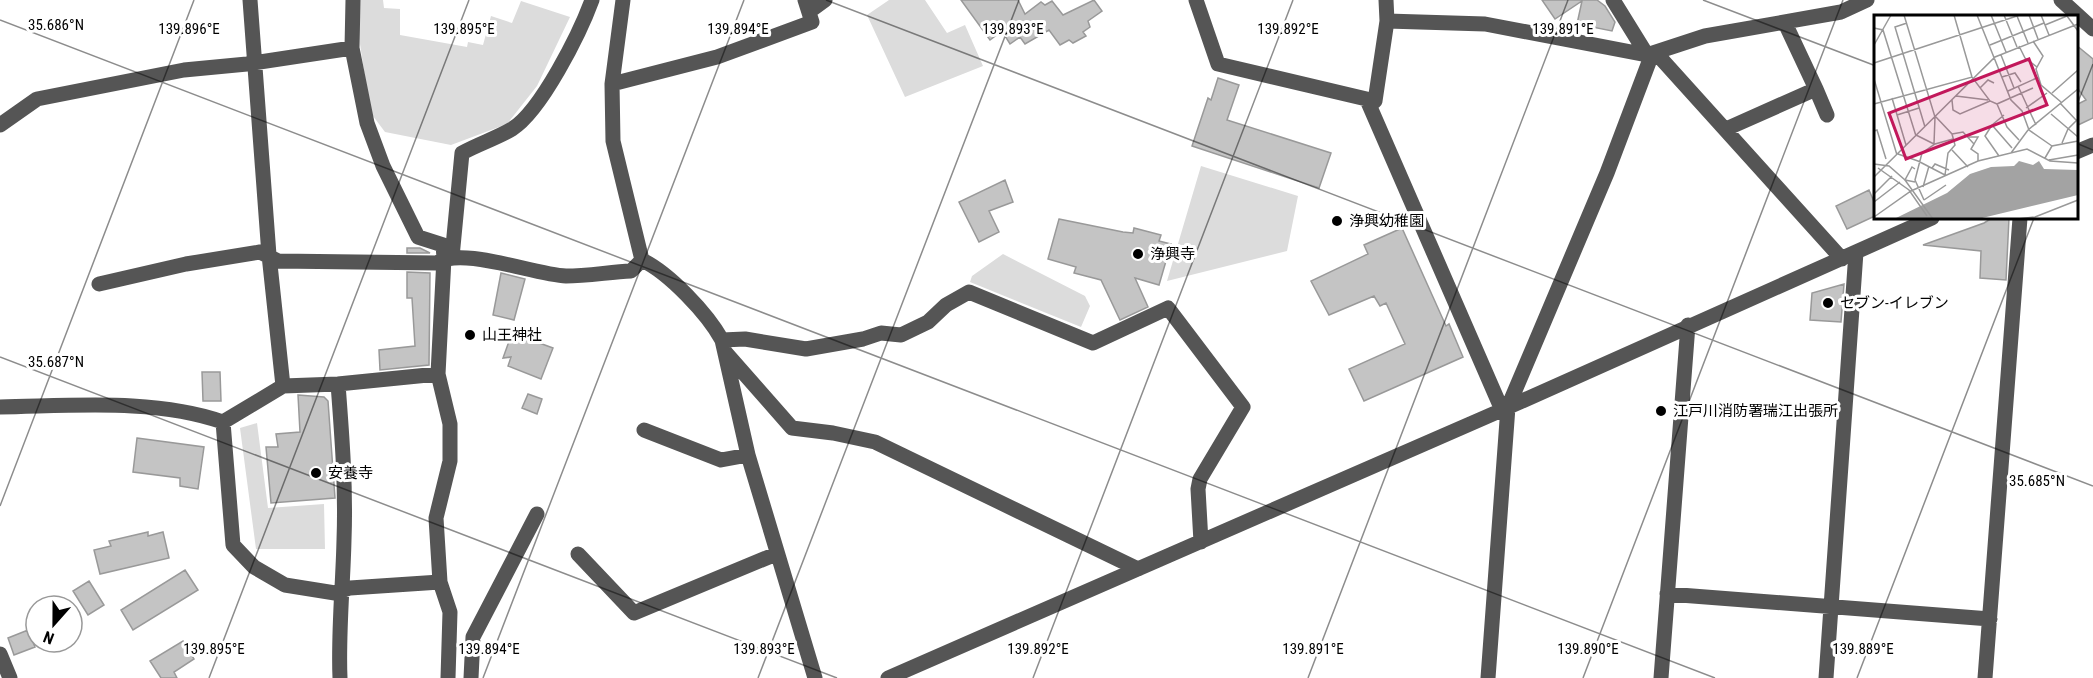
<svg xmlns="http://www.w3.org/2000/svg" width="2093" height="678" font-family="'Roboto Condensed','Noto Sans JP',sans-serif">
<rect width="100%" height="100%" fill="#fff"/>
<path fill="#dcdcdc" d="M358,0H383L384,8L400,9V35L467,47L468,42L483,45L491,16L512,23L521,1L570,17L537,86L507,124L451,145L385,132L370,112L360,44Z
M889,0H925L947,33L965,25L983,66L905,97L867,15Z
M1201,166L1298,196L1287,251L1167,281Z
M1003,254L1085,296L1090,306L1081,327L970,282L972,276Z
M257,423L268,508L324,504L325,549H256L240,428Z"/>
<path fill="#c4c4c4" stroke="#999" stroke-width="1.5" d="M961,0H1018L1025,14L1041,2L1045,5L1052,1L1063,15L1094,0L1102,11L1088,21L1090,27L1083,32L1086,36L1073,43L1069,40L1060,45L1049,30L1025,44L1020,37L1010,44L1002,31L990,40Z
M1542,0H1597L1605,6L1615,22L1612,31L1577,24L1582,1L1555,19Z
M2076,45L2093,59V118L2076,126V105L2086,100L2076,86Z
M1218,78L1239,85L1227,120L1331,153L1319,188L1192,146L1208,98L1211,100Z
M1005,180L1013,202L989,211L999,232L979,242L959,202Z
M1869,190L1875,204V216L1847,229L1836,206Z
M1992,218H2009L2006,280L1980,278L1981,251L1923,245L1984,223Z
M1059,219L1123,232L1133,233L1134,228L1161,235L1159,241L1171,244L1159,285L1135,278L1148,307L1120,320L1101,280L1074,273L1076,267L1048,259Z
M1402,228L1446,326L1449,324L1463,357L1364,401L1349,369L1405,344L1386,303L1380,306L1374,296L1329,315L1311,281L1368,254L1364,245Z
M407,248H420L430,253H407Z
M407,272L430,273L429,365L380,370L379,350L415,346L412,298H407Z
M501,273L525,279L514,320L493,315Z
M1844,284L1841,322L1810,320L1812,293Z
M512,333L553,348L541,379L508,366L511,357L503,358Z
M202,372H220L221,401H203Z
M528,394L542,399L537,414L522,408Z
M298,395L324,397L328,401L335,498L271,503L266,447H278L276,434L300,432Z
M137,438L204,447L198,489L180,486V478L133,472Z
M148,532V536L163,532L169,558L100,574L94,550L111,546L109,541Z
M185,570L198,590L133,630L121,610Z
M89,581L104,605L88,615L73,591Z
M28,630L35,647L14,655L8,638Z
M183,641L194,659L174,672L177,678H161L150,661Z"/>
<g fill="none" stroke-linecap="round" stroke-linejoin="round">
<path stroke="#555" stroke-width="15" d="M250,0L269,255L283,386
M353,0L352,48L367,123L383,166L418,237L443,245L444,258L438,374L450,424V461L436,518L440,582L450,612L448,678
M1196,0L1218,64L1375,101L1387,21L1386,0
M1613,0L1647,55
M2061,0L2093,29
M810,11L825,0
M1387,21L1485,24L1647,55L1705,36L1841,12L1867,0
M1656,53L1842,259
M612,84L717,57L812,22L805,0
M1816,89L1827,115
M1367,100L1502,410
M0,125L37,99L184,70L247,64L352,48
M1726,129L1816,89L1785,23
M2076,152L2093,145
M452,257L462,153C478,144 497,138 512,129C541,111 580,33 592,0
M642,260C669,273 707,313 722,340L748,455L815,678
M99,284L186,264L260,252L278,261L437,263C462,246 535,275 566,276C587,276 610,272 631,271L642,260L613,141L612,84L623,0
M722,340L745,339L806,349L863,339L881,333L901,335L928,322L946,305L969,292L1093,343L1168,308L1243,407L1200,479L1198,489L1201,542
M726,353L792,428L833,433L875,442L1138,569
M338,384C342,436 346,488 344,540C343,586 338,632 340,678
M0,407C71,406 155,398 223,422L283,386L338,384L438,374
M223,422L233,545L254,567L285,585L335,593L350,588L440,582
M644,430L721,460L748,455
M578,554L634,613L776,554
M1667,594L1990,619
M0,654L10,678
M471,678L473,637L537,514
M888,678L1502,410L1932,218
M1488,678L1508,407L1607,173L1652,54
M1661,678L1688,325
M1826,678L1856,252
M1985,678L2020,218"/>
</g>
<path fill="none" stroke="#000" stroke-width="1.5" stroke-opacity="0.45" d="M826,0L2093,486M1703,0L1876,66M0,20L1715,678M2076,107L2093,64M2076,143L2093,150M0,357L837,678M0,506L194,0M209,678L469,0M483,678L744,0M758,678L1019,0M1033,678L1293,0M1308,678L1568,0M1583,678L1843,0M1857,678L2034,218"/>
<g fill="#000" stroke="#fff" stroke-width="2">
<circle cx="1337" cy="221" r="6"/>
<circle cx="1138" cy="254" r="6"/>
<circle cx="1828" cy="303" r="6"/>
<circle cx="470" cy="335" r="6"/>
<circle cx="1661" cy="411" r="6"/>
<circle cx="316" cy="473" r="6"/>
</g>
<g text-anchor="middle" stroke-width="6" stroke-linejoin="round" paint-order="stroke">
<g font-size="15" fill="#000" stroke="#fff" text-anchor="start">
<text x="1349" y="226">浄興幼稚園</text>
<text x="1150" y="259">浄興寺</text>
<text x="1840" y="308">セブン-イレブン</text>
<text x="482" y="340">山王神社</text>
<text x="1673" y="416">江戸川消防署瑞江出張所</text>
<text x="328" y="478">安養寺</text>
</g>
</g>
<g transform="translate(1874 15)">
<rect width="204" height="204" fill="#fff"/>
<path d="M145,146L159,150L165,146L170,154L204,155V180L104,204H20L73,178L96,159L117,152L140,151Z" fill="#a3a3a3"/>
<path fill="none" stroke="#999" stroke-width="1.5" d="M30,0L61,102L60,129M80,0L98,62M103,0L137,85L148,96L155,115L178,131M117,0L132,37M130,0L143,32M155,0L164,24M167,0L175,20M143,1L154,28M193,1L204,16M33,8L21,12L51,112M171,10L193,1M0,13L9,15L42,121M159,26L169,41L162,54L167,70L187,87M0,30L17,0M116,30L170,8M145,31L151,43L163,52M127,40L140,73M0,48L146,0M128,62L141,58L147,67M0,64L23,140M144,71L162,110M106,73L114,65L120,68M134,76L165,62M178,78L204,55M82,81L114,85M18,83L32,130M78,85L79,95L86,99L116,86M186,88L202,105M0,89L98,62L116,86L123,89M152,93L173,78M177,99L204,122M23,100L45,93M130,100L118,110L138,133M61,101L78,119L81,130L74,138L71,160M118,110L111,121L125,141M0,116L3,115L12,144M78,119L89,117L100,129L97,134L104,139V146M42,120L60,129M94,122H104L100,129M145,125L133,112L123,89L159,73M188,128L194,114L204,104M78,135L94,152M137,138L154,115L204,74M24,139L44,146M171,143L178,131L204,126M175,145L204,140M44,146L71,160M0,149L15,151L31,165L59,204M4,153L35,175L53,201M58,153L61,149L75,155M0,162L121,42L204,9M41,167L31,165L38,152L41,154M49,172L55,151M0,179L18,161M50,185L41,165L48,138L61,129L79,124M50,185L72,170M0,187L26,167M0,202L37,176L104,146L153,134L176,146L204,148M144,204L161,202L204,185"/>
<path fill="#c2185b" fill-opacity="0.15" stroke="#c2185b" stroke-width="3" d="M155,44L173,90L32,144L15,98Z"/>
<rect width="204" height="204" fill="none" stroke="#000" stroke-width="3"/>
</g>
<g font-size="15" text-anchor="middle" fill="#000" stroke="#fff" stroke-width="6" stroke-linejoin="round" paint-order="stroke">
<text x="56" y="30">35.686°N</text>
<text x="1288" y="34">139.892°E</text>
<text x="1563" y="34">139.891°E</text>
<text x="189" y="34">139.896°E</text>
<text x="464" y="34">139.895°E</text>
<text x="738" y="34">139.894°E</text>
<text x="1013" y="34">139.893°E</text>
<text x="56" y="367">35.687°N</text>
<text x="2037" y="486">35.685°N</text>
<text x="214" y="654">139.895°E</text>
<text x="489" y="654">139.894°E</text>
<text x="764" y="654">139.893°E</text>
<text x="1038" y="654">139.892°E</text>
<text x="1313" y="654">139.891°E</text>
<text x="1588" y="654">139.890°E</text>
<text x="1863" y="654">139.889°E</text>
</g>
<g transform="translate(54 624) rotate(201)"><circle r="28" fill="#ffffff" stroke="#999999" stroke-width="1.5"/>
<path d="M0-4.5L10 22L0 15L-10 22Z" fill="#000000"/>
<text y="-9" font-size="16" font-weight="bold" text-anchor="middle" fill="#000000">N</text>
</g>
</svg>
